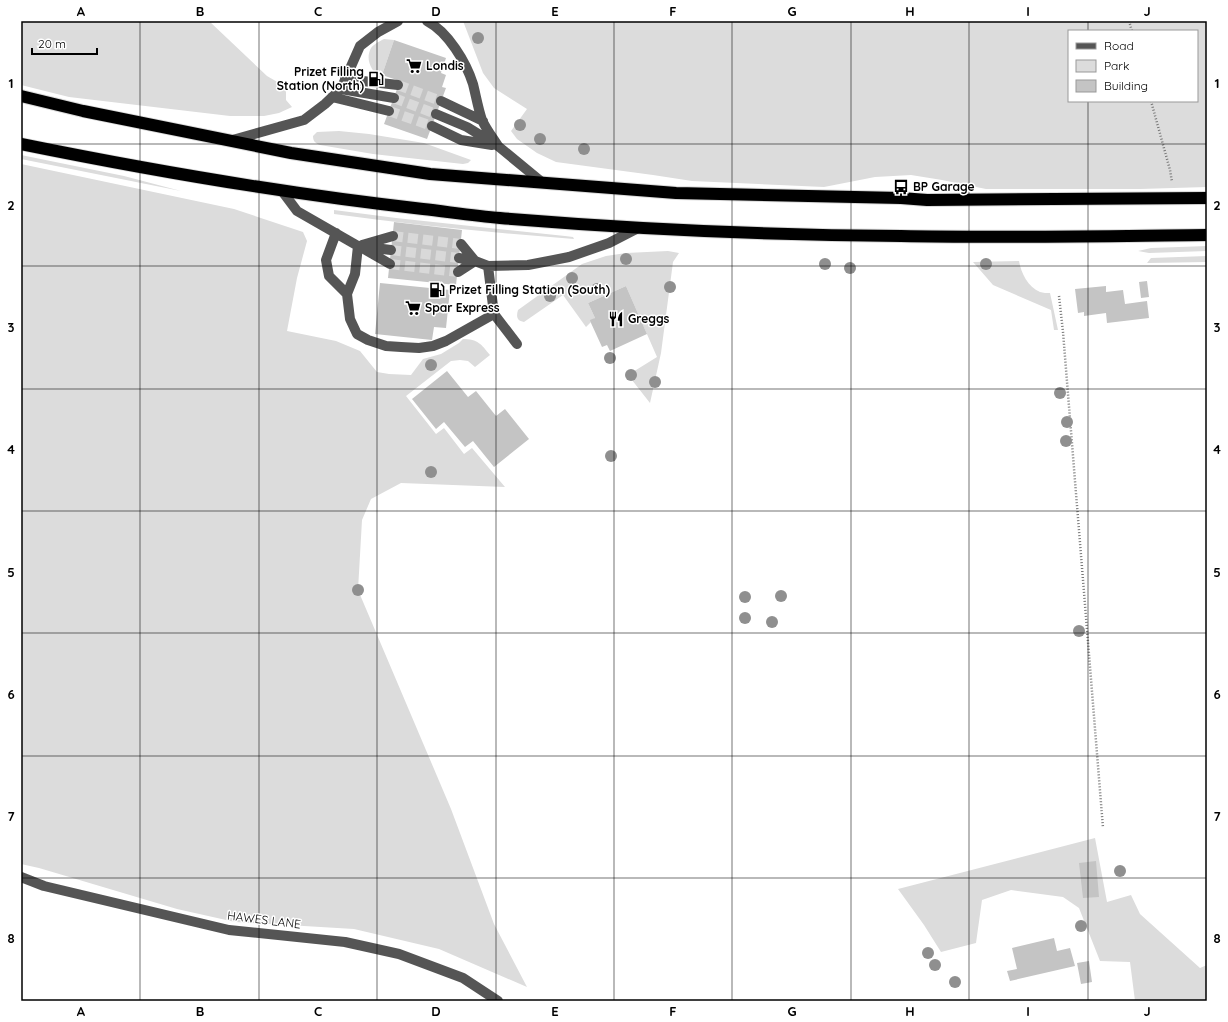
<svg xmlns="http://www.w3.org/2000/svg" width="1228" height="1022" font-family="Quicksand,sans-serif">
<rect width="100%" height="100%" fill="#fff"/>
<path fill="#dcdcdc" fill-rule="evenodd" d="M21,21H209L267,76L286,87V100L292,107L279,113L264,116H230L69,97L21,85Z
M463,21H1207V187L1140,189H986L942,180L911,175L875,177L824,187L692,181L653,175L556,162L537,153L517,139L511,131L527,109L494,88L483,73ZM1069,31H1197V101H1069Z
M384,39L394,40L382,75L380,77C371,71 365,59 371,48C374,44 380,41 384,39Z
M339,131L369,134L424,143L471,160L468,163L463,164L373,154L320,145C315,143 313,141 313,136L317,132Z
M21,155L124,176L181,191L21,159Z
M21,164L234,209L303,232L307,241L297,278L287,331L336,341L360,351L377,372L389,374L411,375L423,359L441,354L459,343L463,339C478,339 481,344 490,355L475,367L468,361L460,360L451,361L406,396L436,434L444,428L464,454L472,448L505,487L401,483L371,499L362,520L358,590L451,809L494,924L527,987L439,949L354,929L235,922L177,909L39,868L21,864Z
M334,210L396,218L565,236L573,237L574,239C494,233 414,225 334,214Z
M1207,246V251L1149,253L1138,251L1151,248Z
M668,251L679,253L673,262L661,353L650,403L628,375L657,357L626,286L588,303L595,318L586,327L563,295L524,322C517,321 516,317 518,310L582,264L606,256L626,253Z
M1207,256V262L1147,263L1151,258Z
M1019,261C1021,273 1028,287 1040,292C1043,293 1047,293 1050,293L1058,330H1054L1051,310L993,285L973,262Z
M1095,838L1107,902L1131,895L1140,914L1200,968L1207,965V1001H1135L1130,962L1100,961L1079,908L1063,897L1011,890L982,900L976,943L941,952L924,925L898,889Z"/>
<path fill="#c4c4c4" d="M394,40L446,58L441,73L446,75L442,87L446,88L427,139L384,124L400,81L382,75Z
M394,222L462,230L456,285L388,278Z
M1147,281L1149,297L1141,298L1139,282Z
M380,283L450,290L446,328L434,327L432,340L375,334Z
M626,286L647,334L610,351L607,345L602,347L591,323L590,320L595,318L588,303Z
M1106,286V292L1123,290L1125,304L1147,301L1149,318L1107,323L1106,313L1084,316V312L1078,313L1075,289Z
M447,371L468,397L476,391L496,416L505,409L529,439L494,467L473,441L465,447L444,422L436,429L412,399Z
M1096,861L1099,897L1083,898L1079,863Z
M1054,938L1057,951L1070,948L1075,966L1010,981L1007,971L1017,969L1012,948Z
M1089,961L1092,982L1081,984L1077,963Z"/>
<g fill="none" stroke-linecap="round" stroke-linejoin="round">
<path stroke="#d9d9d9" stroke-width="10" stroke-dasharray="10 5" stroke-linecap="butt" d="M398,85L441,101
M394,98L436,114
M389,111L432,126
M393,236L461,244
M391,250L459,258
M390,264L458,272"/>
<defs>
<path id="highway" d="M21,96L83,111L291,153L430,174L676,193L901,198L927,200L1207,198
M21,144C154,171 288,194 423,209C449,212 475,216 500,218C634,229 768,235 901,236C1003,238 1105,236 1207,235"/>
</defs>
<use href="#highway" stroke="#dbdbdb" stroke-width="14"/>
<path stroke="#777" stroke-width="2.5" stroke-dasharray="1 2" stroke-linecap="butt" d="M1129,21L1132,31
M1151,101L1170,170L1172,182
M1059,296L1063,332L1103,828"/>
<path stroke="#555" stroke-width="10" d="M427,21C448,32 466,62 473,84C476,96 478,108 482,120C486,129 493,138 498,146
M345,79L398,85
M341,89L360,46L378,32L398,21
M332,97L389,111
M441,101L483,121
M436,114L467,127L498,146L543,183
M432,126L461,140L492,145
M229,141L304,120L325,104L341,89L394,98
M282,191L297,211L358,246L391,250
M336,233L326,260L329,276L347,294
M362,245L393,236
M358,246L355,274L347,294L350,319L357,334L368,340L386,346L401,347L419,348L433,346L446,341L494,314
M364,249L390,264
M459,258L475,261L488,266L528,265L569,257L609,243L640,227
M488,266L494,314L517,344
M458,272L475,261L461,244
M21,877L44,886L229,930L345,942L399,954L463,978L498,1001"/>
<use href="#highway" stroke="#000" stroke-width="12"/>
</g>
<g fill="#8f8f8f">
<circle cx="478" cy="38" r="6"/>
<circle cx="520" cy="125" r="6"/>
<circle cx="540" cy="139" r="6"/>
<circle cx="584" cy="149" r="6"/>
<circle cx="626" cy="259" r="6"/>
<circle cx="825" cy="264" r="6"/>
<circle cx="986" cy="264" r="6"/>
<circle cx="850" cy="268" r="6"/>
<circle cx="572" cy="278" r="6"/>
<circle cx="670" cy="287" r="6"/>
<circle cx="597" cy="289" r="6"/>
<circle cx="550" cy="296" r="6"/>
<circle cx="610" cy="358" r="6"/>
<circle cx="431" cy="365" r="6"/>
<circle cx="631" cy="375" r="6"/>
<circle cx="655" cy="382" r="6"/>
<circle cx="1060" cy="393" r="6"/>
<circle cx="1067" cy="422" r="6"/>
<circle cx="1066" cy="441" r="6"/>
<circle cx="611" cy="456" r="6"/>
<circle cx="431" cy="472" r="6"/>
<circle cx="358" cy="590" r="6"/>
<circle cx="781" cy="596" r="6"/>
<circle cx="745" cy="597" r="6"/>
<circle cx="745" cy="618" r="6"/>
<circle cx="772" cy="622" r="6"/>
<circle cx="1079" cy="631" r="6"/>
<circle cx="1120" cy="871" r="6"/>
<circle cx="1081" cy="926" r="6"/>
<circle cx="928" cy="953" r="6"/>
<circle cx="935" cy="965" r="6"/>
<circle cx="955" cy="982" r="6"/>
</g>
<path fill="none" stroke="#000" stroke-width="1" stroke-opacity="0.55" d="M140,21V1001M259,21V1001M377,21V1001M496,21V1001M614,21V1001M732,21V1001M851,21V1001M969,21V1001M1088,21V31M1088,101V1001M21,144H1207M21,266H1207M21,389H1207M21,511H1207M21,633H1207M21,756H1207M21,878H1207"/>
<defs>
<symbol id="supermarket-bare" viewBox="-9 -9 18 18"><path d="M-6-5.5h2.5l.6 2H6L4.5 2H-2.5L-4.4-4H-6ZM-1.5 3.2a1.3 1.3 0 1 0 .1 0ZM3 3.2a1.3 1.3 0 1 0 .1 0Z" fill="#000" stroke="#fff" stroke-width="2.5" paint-order="stroke"/></symbol>
<symbol id="fuel-bare" viewBox="-9 -9 18 18"><path d="M-5.5-6h7V0h2V4h1.3V-2.5L3-4.5l.8-.8L6-3V5H2.5V1h-1V6h-7ZM-4.2-4.7v3.2H.2V-4.7Z" fill="#000" stroke="#fff" stroke-width="2.5" paint-order="stroke"/></symbol>
<symbol id="bus-bare" viewBox="-9 -9 18 18"><path d="M-5-6H5V4H4V6H2V4H-2V6H-4V4H-5ZM-3.5-4V0h7V-4ZM-3.5 1.2v1.5H-2V1.2ZM2 1.2v1.5H3.5V1.2Z" fill="#000" stroke="#fff" stroke-width="2.5" paint-order="stroke"/></symbol>
<symbol id="restaurant-bare" viewBox="-9 -9 18 18"><path d="M-5-6h1v4h1v-4h1v4h1v-4h1v5L-1.5 .5V6h-2V.5L-5-1ZM5-6V6H3V1.5H1.5Q1.5-4 5-6Z" fill="#000" stroke="#fff" stroke-width="2.5" paint-order="stroke"/></symbol>
</defs>
<g fill-rule="evenodd">
<use href="#supermarket-bare" x="403" y="55" width="22" height="22"/>
<use href="#fuel-bare" x="365" y="68" width="22" height="22"/>
<use href="#bus-bare" x="890" y="176" width="22" height="22"/>
<use href="#fuel-bare" x="426" y="279" width="22" height="22"/>
<use href="#supermarket-bare" x="402" y="297" width="22" height="22"/>
<use href="#restaurant-bare" x="605" y="308" width="22" height="22"/>
</g>
<g text-anchor="middle" stroke-width="3" stroke-linejoin="round" paint-order="stroke">
<g font-size="12" font-weight="bold" fill="#000" stroke="#fff" text-anchor="start">
<text x="426" y="70">Londis</text>
<text x="364" y="76" text-anchor="end">Prizet Filling<tspan x="364" dy="14">Station (North)</tspan></text>
<text x="913" y="191">BP Garage</text>
<text x="449" y="294">Prizet Filling Station (South)</text>
<text x="425" y="312">Spar Express</text>
<text x="628" y="323">Greggs</text>
</g>
<g font-size="12" fill="#000" stroke="#fff">
<text transform="translate(264 920) rotate(7)" y="4">HAWES LANE</text>
</g>
</g>
<rect width="1228" height="1022" fill="none" stroke="#ffffff" stroke-width="44"/>
<rect x="1068" y="30" width="130" height="72" fill="#ffffff" stroke="#999999"/>
<rect x="1076" y="43" width="20" height="6" fill="#555555" stroke="#999999"/>
<text x="1104" y="50" font-size="12" fill="#000000">Road</text>
<rect x="1076" y="60" width="20" height="12" fill="#dcdcdc" stroke="#999999"/>
<text x="1104" y="70" font-size="12" fill="#000000">Park</text>
<rect x="1076" y="80" width="20" height="12" fill="#c4c4c4" stroke="#999999"/>
<text x="1104" y="90" font-size="12" fill="#000000">Building</text>
<path d="M32 48v6h65v-6" fill="none" stroke="#000000" stroke-width="2"/>
<text x="38" y="48" font-size="12" fill="#000000" stroke="#ffffff" stroke-width="3" paint-order="stroke">20 m</text>
<rect x="22" y="22" width="1184" height="978" fill="none" stroke="#000" stroke-width="1.5"/>
<g font-size="13" text-anchor="middle" font-weight="bold" fill="#000">
<text x="81" y="16">A</text>
<text x="200" y="16">B</text>
<text x="318" y="16">C</text>
<text x="436" y="16">D</text>
<text x="555" y="16">E</text>
<text x="673" y="16">F</text>
<text x="792" y="16">G</text>
<text x="910" y="16">H</text>
<text x="1028" y="16">I</text>
<text x="1147" y="16">J</text>
<text x="11" y="88">1</text>
<text x="1217" y="88">1</text>
<text x="11" y="210">2</text>
<text x="1217" y="210">2</text>
<text x="11" y="332">3</text>
<text x="1217" y="332">3</text>
<text x="11" y="454">4</text>
<text x="1217" y="454">4</text>
<text x="11" y="577">5</text>
<text x="1217" y="577">5</text>
<text x="11" y="699">6</text>
<text x="1217" y="699">6</text>
<text x="11" y="821">7</text>
<text x="1217" y="821">7</text>
<text x="11" y="943">8</text>
<text x="1217" y="943">8</text>
<text x="81" y="1016">A</text>
<text x="200" y="1016">B</text>
<text x="318" y="1016">C</text>
<text x="436" y="1016">D</text>
<text x="555" y="1016">E</text>
<text x="673" y="1016">F</text>
<text x="792" y="1016">G</text>
<text x="910" y="1016">H</text>
<text x="1028" y="1016">I</text>
<text x="1147" y="1016">J</text>
</g>
</svg>
